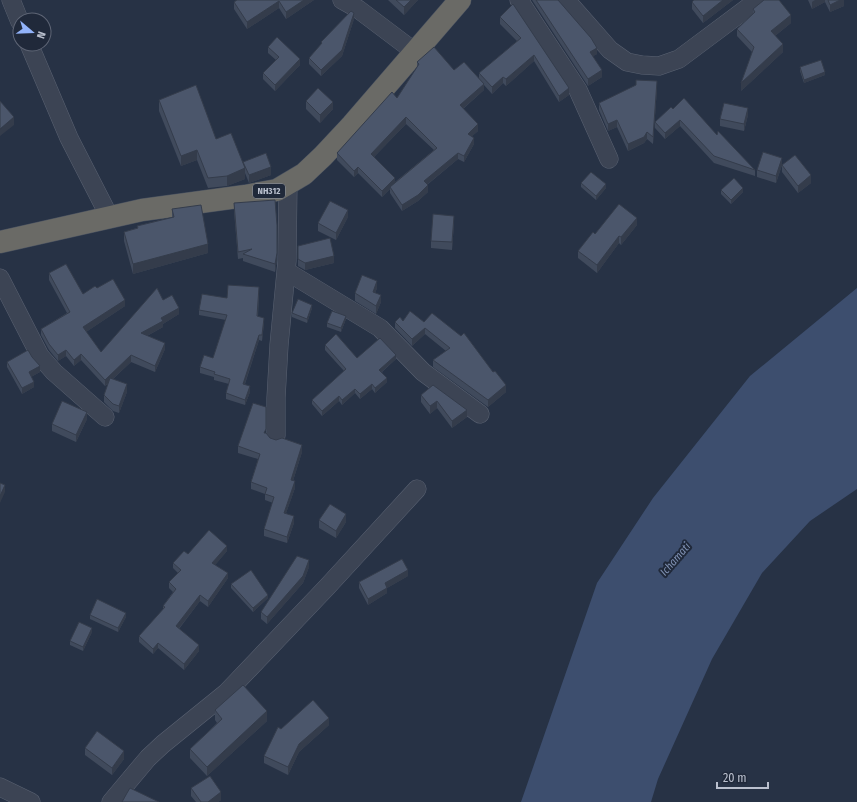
<svg xmlns="http://www.w3.org/2000/svg" width="857" height="802" font-family="'Fira Sans Condensed',sans-serif">
<rect width="100%" height="100%" fill="#273245"/>
<path fill="#3d4e6e" d="M857,288V489L810,521L762,573L712,659L658,779L651,802H521L597,583L653,498L750,376Z"/>
<g fill="none" stroke-linecap="round" stroke-linejoin="round">
<defs>
<path id="minor" d="M11,0L20,22
M342,0L358,9L415,52
M519,0L578,90L609,159
M566,0L610,50L627,62L642,65L659,66L679,59L758,0
M29,44L69,138L110,218
M286,271L380,328L423,372L480,414
M0,278L40,356L54,372L105,417
M276,436V398L279,345L287,261L288,183
M0,787L31,802
M111,802L148,758L163,744L226,693L327,587L417,489"/>
<path id="trunk" d="M0,242L142,210L245,196L277,190L304,174L323,156L352,125L460,0"/>
</defs>
<use href="#minor" stroke="#5a6272" stroke-width="19"/>
<use href="#trunk" stroke="#464f5f" stroke-width="23"/>
<use href="#minor" stroke="#3c4454" stroke-width="18"/>
<use href="#trunk" stroke="#6a6a66" stroke-width="22"/>
</g>
<path fill="#404a5c" fill-rule="evenodd" d="M314,0L286,19L279,8L247,29L234,9V2Z
M388,0H418L404,15Z
M532,0H558L597,54L593,56L602,77L588,86Z
M694,0H733L703,23L692,9V2Z
M808,0H844V6L830,12L825,2L812,9Z
M513,4L569,95L559,102L534,61L506,86L503,83L492,94L484,85V90L463,109L478,131L472,136L474,144L464,162L458,159L427,185L428,192L418,201L402,211L390,193V189L382,197L358,173L354,177L337,160V153L397,98L417,67V62L454,70L479,79V73L517,41L500,24V17ZM406,124L434,150L395,182L374,157Z
M753,9L791,23L775,36L783,52L741,91L752,52L737,36V29L753,14Z
M354,19L342,56L321,76L309,64V58L321,45V42Z
M268,47L300,65L275,91L263,79V73L276,60L268,53Z
M800,67L825,75L804,83L800,71Z
M657,88L653,144L647,139L644,143L628,151L617,127L608,131L599,110V103Z
M159,100L216,139L243,165V162L271,175L249,183L245,173V179L227,186L208,188L197,160L181,166L159,111Z
M306,101L333,109L320,123L306,109Z
M673,109L717,135L755,170V176L714,163L680,126L665,139L655,128V122Z
M748,115L744,131L720,126V119Z
M782,165L776,183L757,177V170Z
M782,165L811,183L798,193L782,172Z
M581,183L606,188L596,200L581,187Z
M721,190L743,192L731,204L721,194Z
M234,203L277,260L275,272L243,261V258L238,259L234,211Z
M172,209L208,253L133,274L124,241V232L137,228V226L172,217Z
M348,217L336,240L318,231V223Z
M454,223L452,250L431,248V241Z
M637,225L621,245L619,243L597,273L578,258V251L595,234Z
M298,246L334,263L305,270L298,266Z
M49,273L83,294L97,288L125,306L86,332L101,352L163,300L179,314L163,324V327L147,336L165,349L155,372L131,362L113,379L127,392L119,413L113,411L104,402V395L108,384L105,386L81,360L74,366L66,356L58,361L49,350L41,335V329L67,313L49,280Z
M377,288L375,293L381,302L376,314L355,301V293Z
M259,292L258,317L264,323L262,341L259,340L245,384L250,392L245,405L226,399V393L229,384L214,380V377L200,373V367L213,358L226,320L199,315V310L227,298Z
M312,308L307,323L292,317V313Z
M410,311L506,392L488,407L433,367V360L446,351L425,334L412,346L395,328V322L403,321Z
M346,319L341,332L327,327V323Z
M325,345L357,358L396,359L382,372L387,382L375,393L372,389L360,399L355,393L342,405L339,401L322,416L312,404V400L344,371L325,350Z
M7,362L40,372L31,377L34,387L22,394L7,367Z
M433,385L467,417L452,428L437,408L430,414L421,402V395Z
M87,419L76,442L52,431V424Z
M266,433L270,438L302,452L293,481L295,488L286,513L294,523L287,543L264,536V529L273,503L265,500V494L251,489V482L258,459L238,453V446Z
M319,520L346,522L336,538L319,528Z
M227,551L215,565L228,578L208,607L200,601L179,629L199,651L184,670L158,648L153,654L139,642V636L163,610V606L173,592L169,588V582L178,573L173,568V563L188,554Z
M309,567L303,583L267,624L261,619V612Z
M408,576L387,588V593L368,605L359,588V582Z
M231,584L268,598L253,612L231,588Z
M90,615L126,617L118,632L90,619Z
M92,632L83,651L70,645V641Z
M215,710L267,721L207,776L190,758V749L217,723L215,720Z
M329,725L299,752L288,775L264,763V756L281,729Z
M85,748L124,759L112,775L85,755Z
M191,788L221,800L218,802H196L191,796Z"/>
<path fill="#343c4b" d="M304,0H314L286,19V12Z
M411,0H418L404,15V7Z
M723,0H733L703,23V16Z
M815,0H825V2L812,9V2Z
M840,0H844V6L830,12V5Z
M279,1V8L247,29V22Z
M354,13V19L342,56L321,76V70Z
M791,15V23L771,39V31Z
M783,44V52L741,91V83Z
M597,48V54L590,58V52Z
M534,55V61L506,86V79Z
M300,59V65L275,91V85Z
M602,70V77L588,86V79Z
M825,72V75L804,83V80Z
M503,77V83L492,94V87Z
M657,81V88L653,144V137Z
M484,84V90L460,111V105Z
M569,88V95L559,102V96Z
M333,102V109L320,123V115Z
M748,108V115L744,131V124Z
M14,117V125L0,136V129Z
M406,117V124L371,160V154Z
M617,120V127L608,131V124Z
M680,120V126L665,139V133Z
M478,124V131L468,140V134Z
M647,132V139L644,143L628,151V144Z
M474,138V144L464,162V156Z
M197,150V160L181,166V156Z
M458,153V159L424,187V181Z
M782,158V165L776,183V176Z
M271,167V175L249,183V175Z
M358,167V173L354,177V171Z
M245,168V179L227,186V176Z
M811,175V183L798,193V186Z
M395,178V184L390,187V189L382,197V191Z
M606,184V188L596,200V196Z
M428,185V192L418,201L402,211V205Z
M743,188V192L731,204V200Z
M348,210V217L336,240V233Z
M454,216V223L452,250V242Z
M637,218V225L621,245V237Z
M277,225V260L275,272V264Z
M619,236V243L597,273V265Z
M208,244V253L133,274V264Z
M334,256V263L305,270V263Z
M377,281V288L373,300V292Z
M381,295V302L376,314V306Z
M125,300V306L83,334V327Z
M312,305V308L307,323V319Z
M179,308V314L163,324V327L141,339V333L161,318Z
M346,316V319L341,332V328Z
M264,318V323L262,341V335Z
M425,328V334L412,346V339Z
M259,335V340L243,389V384Z
M165,343V349L155,372V366Z
M66,350V356L58,361V355Z
M81,354V360L74,366V360Z
M131,355V362L105,386V380Z
M396,355V359L379,374V370Z
M40,366V372L29,378V372Z
M387,378V382L375,393V388Z
M34,382V387L22,394V388Z
M127,384V392L119,413V406Z
M372,384V389L360,399V394Z
M506,385V392L488,407V400Z
M250,386V392L245,405V400Z
M355,389V393L342,405V400Z
M339,396V401L322,416V411Z
M437,401V408L430,414V406Z
M467,410V417L452,428V421Z
M87,412V419L76,442V435Z
M302,445V452L291,487V480Z
M295,481V488L284,519V513Z
M5,485V492L0,503V496Z
M346,514V522L336,538V531Z
M294,516V523L287,543V537Z
M227,546V551L212,569V563Z
M309,560V567L303,583L267,624V617Z
M408,570V576L387,588V593L368,605V599L385,583Z
M228,573V578L208,607V601Z
M200,595V601L176,632V626Z
M268,595V598L253,612V608Z
M126,613V617L118,632V628Z
M92,628V632L83,651V647Z
M158,643V648L153,654V649Z
M199,645V651L184,670V664Z
M267,711V721L207,776V767Z
M329,718V725L299,752L288,775V767L299,744Z
M124,751V759L112,775V768Z
M221,792V800L218,802H208Z"/>
<path fill="#4b566b" stroke="#343c4b" d="M237,0H304L286,12L279,1L247,22L234,2Z
M396,0H411L404,7Z
M536,0H558L591,38L597,48L590,52L602,70L588,79Z
M694,0H723L703,16L692,2Z
M764,0H779L791,15L771,31L783,44L741,83L754,47L737,29L755,12L753,9Z
M828,0H840L830,5Z
M513,4L569,88L559,96L534,55L506,79L503,77L492,87L479,73L521,38L500,17Z
M351,11L354,13L342,50L321,70L309,58L322,43L321,42Z
M277,37L300,59L275,85L263,73L279,57L268,47Z
M434,47L454,70L464,62L484,84L460,105L478,124L468,134L474,138L464,156L458,153L424,181L428,185L418,195L402,205L390,187L437,148L406,117L371,154L395,178L382,191L358,167L354,171L337,153L392,92L397,98L419,64L417,62Z
M821,60L825,72L804,80L800,67Z
M636,80L657,81L653,137L647,132L644,137L628,144L617,120L608,124L599,103L636,85Z
M196,85L216,139L231,133L245,168L227,176L208,178L197,150L181,156L159,100Z
M318,88L333,102L320,115L306,101Z
M684,98L717,135L718,131L755,170L714,156L680,120L665,133L655,122L671,107L673,109Z
M0,101L14,117L0,129Z
M724,103L748,108L744,124L720,119Z
M763,152L782,158L776,176L757,170Z
M266,153L271,167L249,175L243,162Z
M795,155L811,175L798,186L782,165Z
M591,172L606,184L596,196L581,183Z
M734,178L743,188L731,200L721,190Z
M275,200L277,225V253L275,264L243,254L252,249L238,252L234,203Z
M330,201L348,210L336,233L318,223Z
M619,204L637,218L621,237L619,236L597,265L578,251L593,232L595,234Z
M201,205L208,244L133,264L124,232L138,228L137,226L174,217L172,209Z
M433,214L454,216L452,242L431,241Z
M330,238L334,256L305,263L298,259V246Z
M66,264L83,294L95,286L97,288L113,279L125,300L83,327L101,352L157,288L163,300L172,295L179,308L161,318L163,321L141,333L165,343L155,366L131,355L105,380L81,354L74,360L66,350L58,355L49,344L41,329L70,312L49,273Z
M362,275L377,281L373,292L381,295L376,306L355,293Z
M228,285L259,287L257,316L264,318L262,335H259L243,384L250,386L245,400L226,393L230,379L214,374L215,372L200,367L204,355L213,358L227,315L199,310L202,294L227,298Z
M298,299L312,305L307,319L292,313Z
M332,311L346,316L341,328L327,323Z
M410,311L424,322L432,313L461,336L464,333L493,372L495,371L506,385L488,400L433,360L450,348L425,328L412,339L395,322L400,317L403,321Z
M336,334L357,358L380,338L396,355L379,370L387,378L375,388L372,384L360,394L355,389L342,400L339,396L322,411L312,400L346,369L325,345Z
M28,350L32,357L40,366L29,372L34,382L22,388L7,362Z
M110,378L127,384L119,406L113,404L104,395Z
M433,385L467,410L452,421L437,401L430,406L421,395Z
M62,401L87,412L76,435L52,424Z
M253,403L266,407V429L264,433H266L270,438L276,440L282,438L302,445L291,480L295,481L284,513L294,516L287,537L264,529L274,497L265,494L267,488L251,482L260,454L238,446Z
M0,483L5,485L0,496Z
M330,504L346,514L336,531L319,520Z
M209,530L227,546L212,563L228,573L208,601L200,595L176,626L199,645L184,664L158,643L153,649L139,636L165,607L163,606L176,589L169,582L181,570L173,563L184,551L188,554Z
M297,556L309,560L303,576L267,617L261,612Z
M402,559L408,570L385,583L387,588L368,599L359,582Z
M251,570L268,595L253,608L231,584Z
M97,599L126,613L118,628L90,615Z
M79,622L92,628L83,647L70,641Z
M243,685L267,711L207,767L190,749L222,719L215,710Z
M313,700L329,718L299,744L288,767L264,756L278,727L281,729Z
M97,731L124,751L112,768L85,748Z
M210,776L221,792L208,802H201L191,788Z
M130,788L159,802H122L127,793Z"/>
<g text-anchor="middle" stroke-width="4" stroke-linejoin="round" paint-order="stroke">
<rect fill="#20293a" stroke="#8c93a2" stroke-width="1" x="253" y="184" width="32" height="14" rx="3"/>
<g font-size="9" font-weight="bold" fill="#bac0ce">
<text x="269" y="194">NH312</text>
</g>
<g font-size="11" font-style="italic" fill="#8193b5" stroke="#20293a">
<text transform="translate(675 559) rotate(-49)" y="4">Ichamati</text>
</g>
</g>
<g transform="translate(32 32) rotate(109)"><circle r="19" fill="#20293a" stroke="#5e6575"/>
<path d="M0-3L7 15L0 10L-7 15Z" fill="#92b3fa"/>
<text y="-6" font-size="11" font-weight="bold" text-anchor="middle" fill="#bac0ce">N</text>
</g>
<path d="M717 782v6h51v-6" fill="none" stroke="#bac0ce" stroke-width="2"/>
<text x="723" y="782" font-size="12" fill="#bac0ce" stroke="#20293a" stroke-width="3" paint-order="stroke">20 m</text>
</svg>
